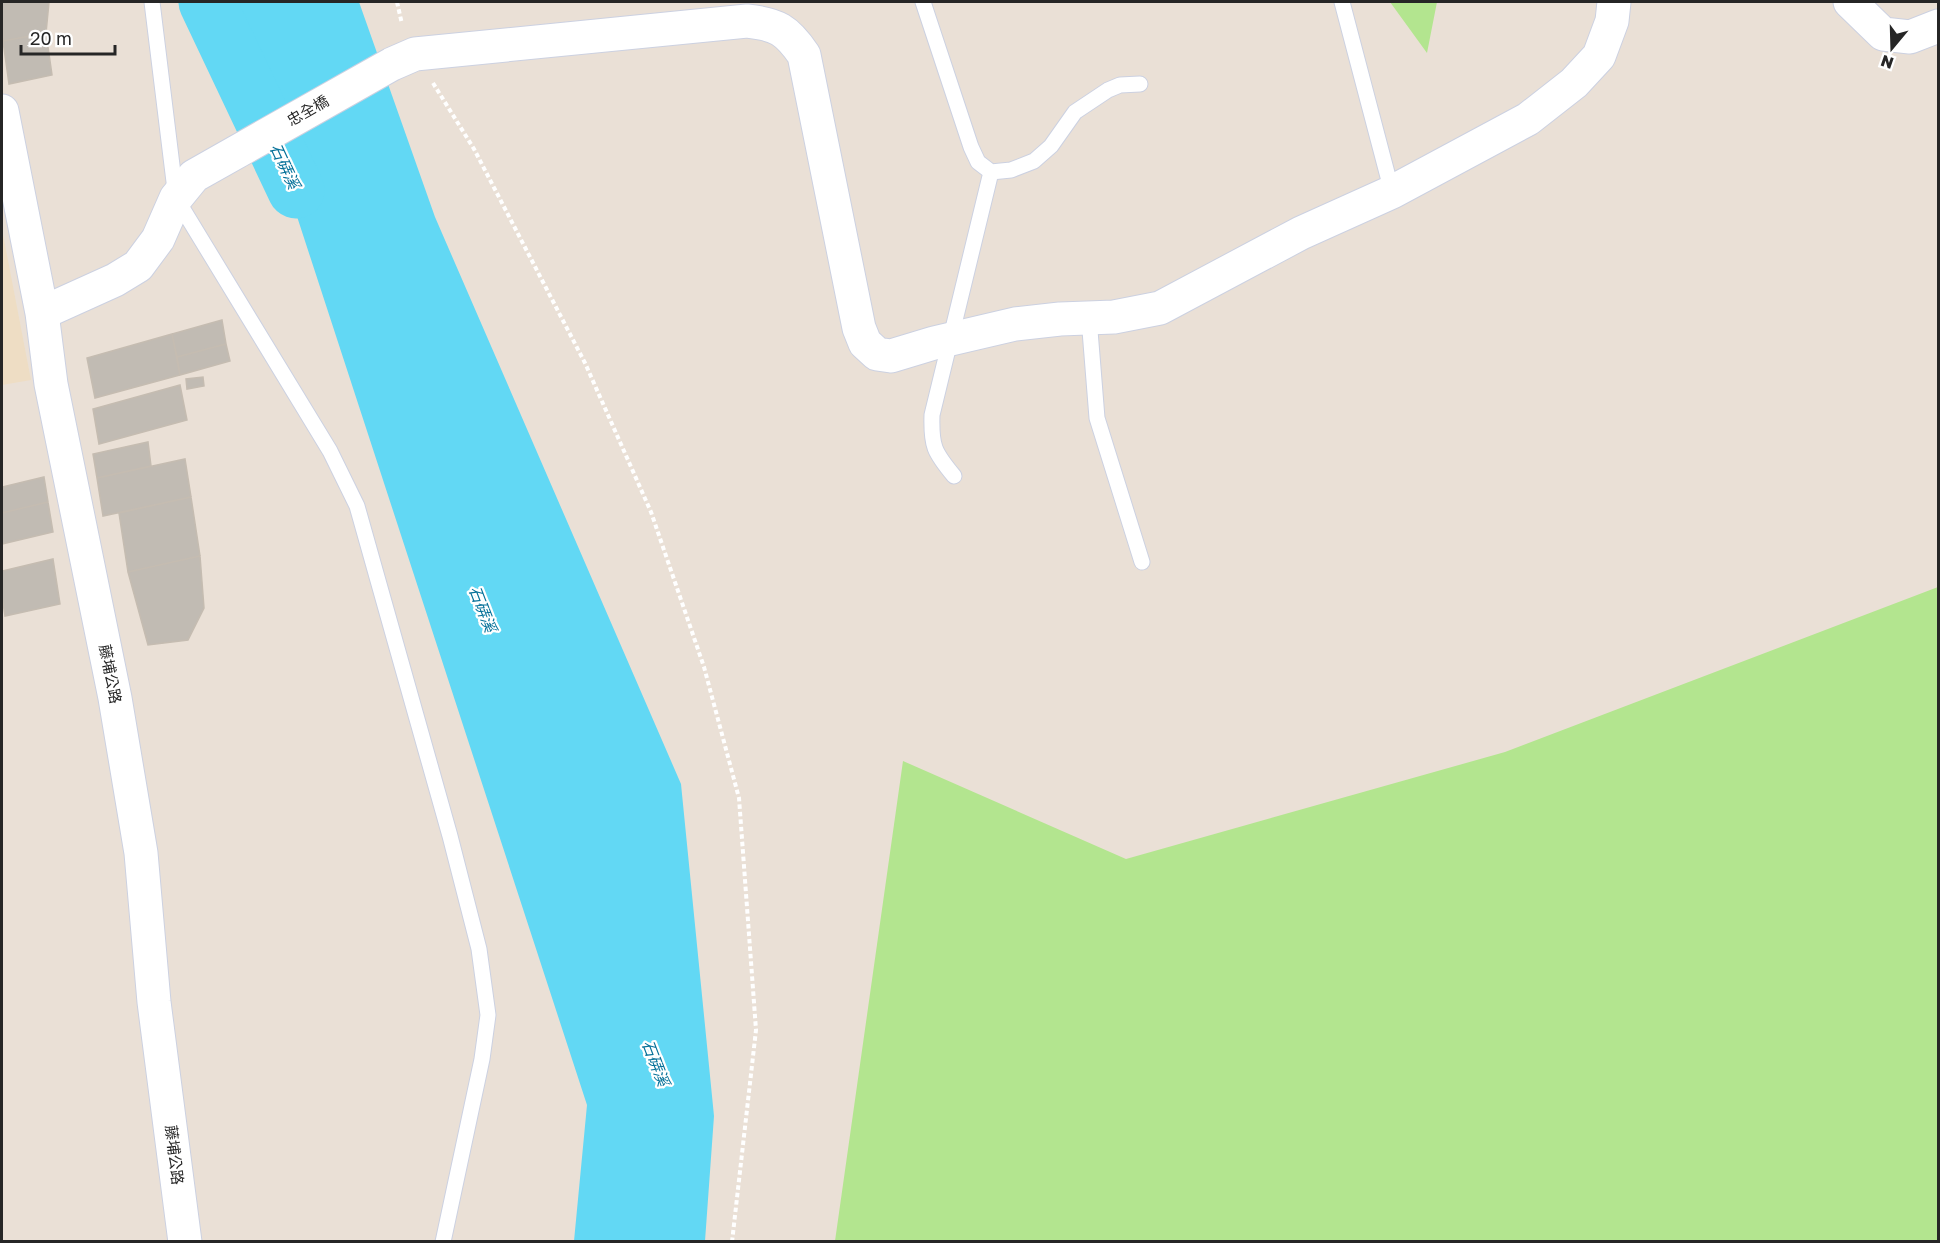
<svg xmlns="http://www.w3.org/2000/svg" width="1940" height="1243" font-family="'Golos Text','Noto Sans TC',sans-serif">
<rect width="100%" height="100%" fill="#eae0d6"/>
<path fill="#eeddc4" d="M2,229L31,380L2,385Z"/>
<path fill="#b3e58f" d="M1390,2H1437L1427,53Z
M1938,587V1241H835L903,761L1126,859L1505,752Z"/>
<path fill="#62d8f4" d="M227,2H359L435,217L681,784L714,1116L705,1241H574L587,1105Z"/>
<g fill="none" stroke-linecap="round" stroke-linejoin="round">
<path stroke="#62d8f4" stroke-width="57" d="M207,2L296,190"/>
</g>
<path fill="#c1bbb3" stroke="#c5bcb1" stroke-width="1.5" d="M2,2H49L46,33L3,41Z
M46,33L52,75L9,84L3,41Z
M222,320L226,344L177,357L172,334Z
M172,334L180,375L95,398L87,358Z
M226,344L230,361L180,375L177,357Z
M203,377L204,386L187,389L186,379Z
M180,385L187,420L99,444L93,409Z
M148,442L151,466L97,478L93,454Z
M185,459L191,497L103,516L97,478Z
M44,477L48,502L2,513V487Z
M191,497L200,556L128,572L119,513Z
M48,502L53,532L2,544V513Z
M200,556L204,608L188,640L148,645L128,572Z
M53,559L60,604L5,616L2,596V571Z"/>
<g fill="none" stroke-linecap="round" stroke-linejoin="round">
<defs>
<path id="lane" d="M152,2L176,198L330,451L357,506L450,836L479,949L488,1015L482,1059L443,1242
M923,2L971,147L978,162L991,172L1011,170L1034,161L1051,146L1075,112L1108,90L1120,85L1140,84
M1342,2L1392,192
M1089,318L1097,418L1142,562
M954,476C934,452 931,446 932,415L991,172"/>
<path id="secondary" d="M1850,2L1883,34L1910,37L1938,26
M2,111L42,313L51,384L115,698L141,853L154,1002L185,1242
M42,313L115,280L138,266L158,239L176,198L194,176L392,64L415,54L747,21C777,24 787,30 804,55L859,328L865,343L877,354L891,356L934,343L1015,324L1060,319L1114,317L1160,308L1301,233L1392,192L1528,119L1574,83L1599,56L1612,21L1614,2"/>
</defs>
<use href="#lane" stroke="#ccd1e1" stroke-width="17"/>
<use href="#secondary" stroke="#ccd1e1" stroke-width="35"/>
<path stroke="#fff" stroke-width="4" stroke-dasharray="4.5 3" stroke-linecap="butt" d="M397,2L402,24
M433,83L474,149L585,363L651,512L704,667L739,798L756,1030L732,1242"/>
<use href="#lane" stroke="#fff" stroke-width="15"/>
<use href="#secondary" stroke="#fff" stroke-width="33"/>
</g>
<g text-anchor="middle" stroke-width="4.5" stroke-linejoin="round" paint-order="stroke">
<g font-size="15" fill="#262626" stroke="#fff">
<text transform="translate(308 111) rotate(-30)" y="5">忠全橋</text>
<text transform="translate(110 674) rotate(79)" y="5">藤埔公路</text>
<text transform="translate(174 1155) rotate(83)" y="5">藤埔公路</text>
</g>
<g font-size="16" font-style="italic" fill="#07729a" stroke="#fff">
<text transform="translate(285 166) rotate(65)" y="6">石硦溪</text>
<text transform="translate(483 609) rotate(69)" y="6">石硦溪</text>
<text transform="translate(656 1063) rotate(69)" y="6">石硦溪</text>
</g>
</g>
<rect width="1940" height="1243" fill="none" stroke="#262626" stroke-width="6"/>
<g transform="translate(1892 48) rotate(199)" stroke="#ffffff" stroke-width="4.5" paint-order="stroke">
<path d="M0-4.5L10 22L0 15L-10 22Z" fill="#262626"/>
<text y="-9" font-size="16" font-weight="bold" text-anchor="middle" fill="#262626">N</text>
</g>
<path d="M21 45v9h94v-9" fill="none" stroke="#262626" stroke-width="3"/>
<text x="30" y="45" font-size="18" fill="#262626" stroke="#ffffff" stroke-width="4.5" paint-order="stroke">20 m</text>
</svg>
